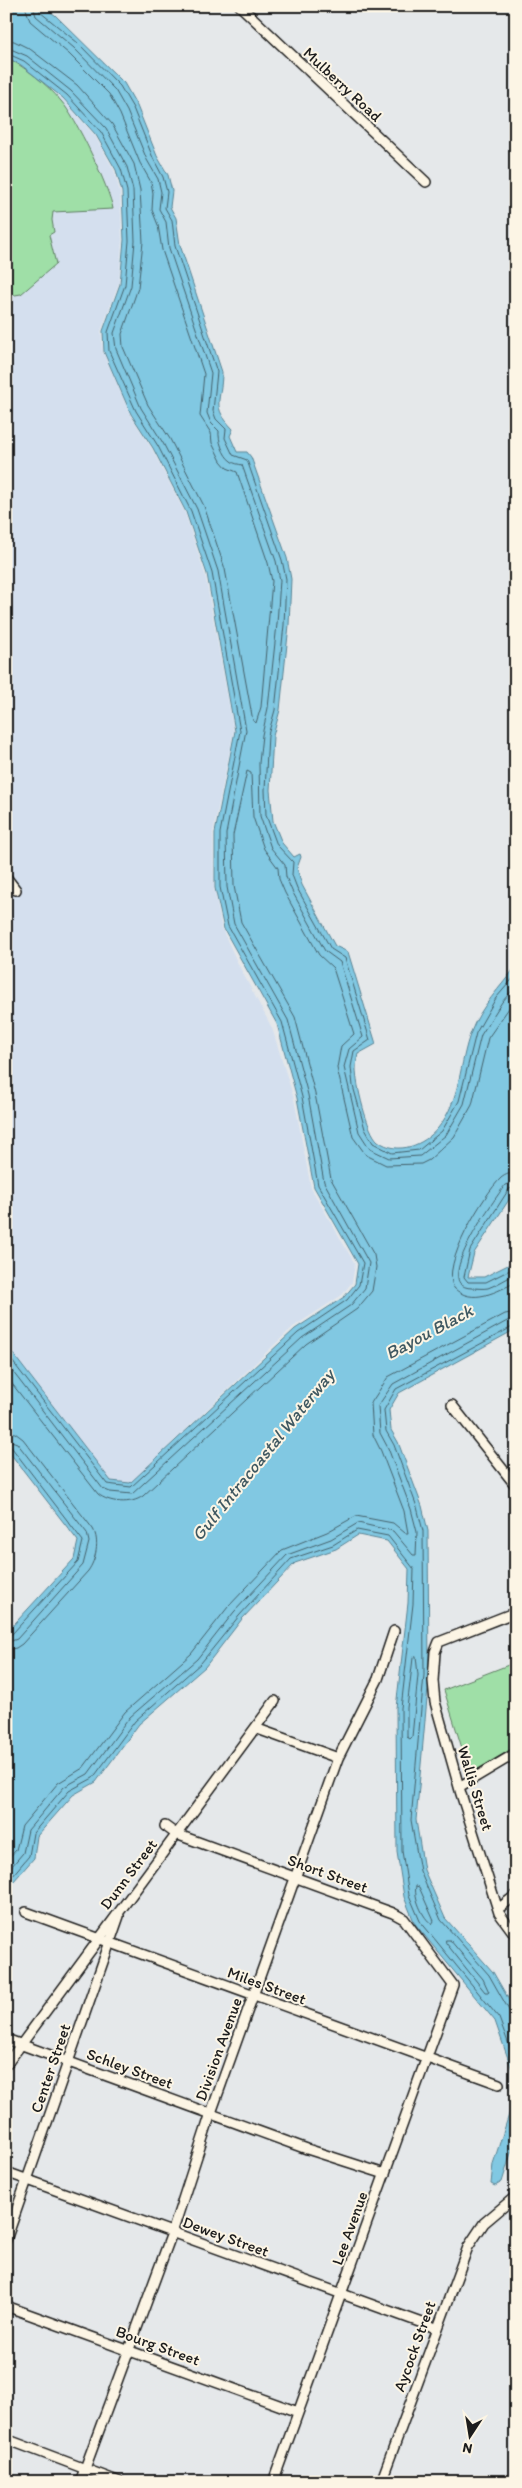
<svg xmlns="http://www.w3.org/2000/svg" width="522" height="2488" font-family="Itim,sans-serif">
<rect width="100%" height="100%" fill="#e5e8ea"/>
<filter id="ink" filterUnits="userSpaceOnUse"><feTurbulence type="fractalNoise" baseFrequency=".02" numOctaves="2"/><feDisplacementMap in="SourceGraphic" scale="10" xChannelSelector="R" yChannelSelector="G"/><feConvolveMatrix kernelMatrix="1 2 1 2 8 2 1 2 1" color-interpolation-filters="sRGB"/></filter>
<g filter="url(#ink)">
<path fill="#d4dfee" d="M6,59L20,67L63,99L95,136L114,170L120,192L122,240L119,283L101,331L103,352L130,414L152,449L185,513L205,574L234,731L213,833L214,888L222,929L239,966L272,1028L294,1099L311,1188L355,1264L352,1282L342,1295L293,1327L130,1483L111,1481L6,1345Z"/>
<path fill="#9fdfa7" stroke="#5e7e62" d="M6,57C26,68 47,84 61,101C75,116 110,189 113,209L53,212L52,220L54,232L49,235L56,264L21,294L15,295L6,293Z
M516,1662V1747L470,1774L444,1690Z"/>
<path fill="#81c8e2" stroke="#598393" d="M6,6H40L55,15L124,83L137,106L157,156L168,175L172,191L170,207L176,218L180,245L222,372C222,402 210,405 233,429L230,436L237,452H247L251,457L287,558L291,579L289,625L280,710L273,736L270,790L273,821L282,843L294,857L300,854L301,857L297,868L302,885L335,946L348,952L376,1044L358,1054C357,1059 356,1064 356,1069C356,1084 367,1132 378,1141C398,1156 424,1145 438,1128C461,1100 459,1063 471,1032C480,1007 501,987 516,966V1189L474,1253L468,1277H484L516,1261V1329L399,1393L389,1410L391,1430L398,1442L422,1506L428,1531L429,1676L416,1820L424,1870L445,1918L493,1972L516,2012V2137L502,2182L495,2186L491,2184L493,2164L515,2096L512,2070L495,2021L415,1924L404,1897L397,1852L396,1708L408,1603L409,1569L387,1541L358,1535L336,1549L295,1563L242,1619L205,1667L139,1724L96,1782L73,1795L37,1836L34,1858L6,1890V1633L74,1559L78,1541L6,1448V1345L111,1481L130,1483L295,1329L344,1297L355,1284L358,1264L314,1187L297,1098L277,1024L224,929L215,888V833L235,731L207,574L186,512L153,448L131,414L104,352L103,331L120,284L124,240L122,192L116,170L96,135L63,98L21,65L6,57Z"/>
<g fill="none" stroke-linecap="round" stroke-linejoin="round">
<path stroke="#44616b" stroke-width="1" d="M33,6L36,16L74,48L115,90L127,111L147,160L158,179L161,192L159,209L166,222L169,248L211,373L207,413L211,423L219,431C218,439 223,456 231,461C234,464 239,464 242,465L276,561L280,580L277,624L268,708L262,735L259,763L260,816L271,848L285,865L286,877L292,891L325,951L340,962L363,1037L349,1049L344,1067L359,1132L370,1149L389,1158L420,1156L446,1135L464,1104L481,1035L502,1002L516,986
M39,6L40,12L78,43L120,86L133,108L153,158L163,177L167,192L165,208L172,220L175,246L217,372L213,411L216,419L226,429L225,438L233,455L247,460L282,560L286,579L284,625L275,710L268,735L265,790L266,815L277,845L293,862L292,875L297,888L331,949L345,958L370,1040L354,1051L351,1067L353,1086L365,1129L373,1143L392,1153L419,1150L442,1131L459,1101L476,1033L496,998L516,975
M6,40L14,41L30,49L77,85L112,124L134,164L140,190L143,242L138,288L122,334L123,347L148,405L170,439L204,506L225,569L253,721L256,723L261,707L272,581L268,563L237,472L227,468L221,461L212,443L211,433L200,416L204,374L162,250L158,225L152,210L153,193L151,182L140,163L120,114L109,94L69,54L30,21L25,6
M6,47L27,56L71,91L106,128L127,167L133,190L135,241L131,286L114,333L116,349L141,408L163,443L197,509L218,571L246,730L226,834L227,887L234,924L288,1020L308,1095L324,1182L369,1263L365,1288L351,1305L302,1338L132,1494L110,1492L103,1489L6,1363
M6,53L24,61L67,95L101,132L121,169L127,191L129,241L125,285L108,332L109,351L136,411L158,446L191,511L212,573L240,731L220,833V887L228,926L282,1022L302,1097L318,1185L363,1263L359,1285L347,1300L298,1333L131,1487L107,1484L6,1353
M516,1173C510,1173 506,1174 501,1178C484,1194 440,1266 454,1288C472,1306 498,1291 516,1282
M516,1181L505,1185C496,1198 429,1288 472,1288C477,1288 483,1289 488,1288C497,1285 507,1278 516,1274
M516,1187L509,1189L470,1250L464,1277L468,1282H486L516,1267
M516,1325L396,1389L384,1410L386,1431L394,1445L417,1507L423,1531L424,1675L411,1820L420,1871L441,1920L489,1975L510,2012L516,2014
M6,1376L98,1494C109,1503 131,1505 143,1496L306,1344L357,1309L372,1291L376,1267L374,1255L331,1179L315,1094L295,1017L241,922L234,886L233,835L247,771L251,773L253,817L264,849L278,868L279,879L285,893L319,955L333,968L354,1034L341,1046L337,1068L353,1137L366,1155L386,1165L421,1164L429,1160L454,1137L472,1105L488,1038L516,998
M6,1432L15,1433L23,1439L93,1529C100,1541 96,1560 88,1571L22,1644L16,1648L6,1650
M6,1439L17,1443L87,1533L89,1542L83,1565L17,1639L6,1643
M6,1445L12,1448L83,1541L78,1562L12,1634L6,1636
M416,1656L418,1675L412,1737L410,1739L407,1737V1708L413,1658Z
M6,1861L16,1850L22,1826L58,1783L83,1768L125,1712L191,1654L228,1607L282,1550L327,1532L356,1516L393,1523L405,1533H408L404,1511L381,1451L373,1435L371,1403L388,1377L505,1314L516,1312
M6,1873L23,1853L28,1830L64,1787L88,1774L130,1717L197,1659L234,1612L287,1555L331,1539L358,1523L393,1531L413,1555H416L417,1532L411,1509L388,1448L380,1433L378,1406L393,1384L509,1320L516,1319
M6,1883L29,1856L33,1833L69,1791L93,1778L135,1721L201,1663L239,1616L291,1559L333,1545L357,1530L388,1536L414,1569L413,1604L401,1708L402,1851L409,1895L420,1921L499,2018L516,2064
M416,1886L419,1887L434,1921L432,1924C423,1919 413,1896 416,1886Z
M446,1940H450L483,1979L489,1992H485L446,1943Z"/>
<defs>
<path id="street" d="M240,6L426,182
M6,877L16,890
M452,1405L516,1486
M516,1612L439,1642L435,1652L433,1681L435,1702L461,1794L499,1913L516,1936
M255,1728L338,1758
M459,1787L516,1753
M165,1826L176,1834L393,1913L404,1919L453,1985L273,2482
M498,1909L516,1895
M26,1912L499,2084
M6,2039L307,2149L385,2174
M6,2065L275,1701
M6,2172L436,2328
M6,2240L119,1916
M6,2306L298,2412
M6,2439L120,2482
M80,2482L172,2233L211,2113L338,1758L378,1679L394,1631
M381,2482L468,2247L484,2223L516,2196"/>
</defs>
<use href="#street" stroke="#1c1c1c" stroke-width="12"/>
<use href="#street" stroke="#fcf5e5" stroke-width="9"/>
</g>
</g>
<g text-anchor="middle" stroke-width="4" stroke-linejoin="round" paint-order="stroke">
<g font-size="16" fill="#1c1c1c" stroke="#fcf5e5">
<text transform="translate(343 84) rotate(43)" y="6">Mulberry Road</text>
<text transform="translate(476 1788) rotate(73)" y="6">Wallis Street</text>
<text transform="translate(328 1873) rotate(20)" y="6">Short Street</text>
<text transform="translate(128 1874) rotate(-53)" y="6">Dunn Street</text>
<text transform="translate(267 1985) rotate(20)" y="6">Miles Street</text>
<text transform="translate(218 2049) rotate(-70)" y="6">Division Avenue</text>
<text transform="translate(50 2068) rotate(-71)" y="6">Center Street</text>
<text transform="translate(130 2068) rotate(20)" y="6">Schley Street</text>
<text transform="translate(349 2228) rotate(-70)" y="6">Lee Avenue</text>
<text transform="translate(226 2236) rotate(20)" y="6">Dewey Street</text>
<text transform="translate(158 2345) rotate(20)" y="6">Bourg Street</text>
<text transform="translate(414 2346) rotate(-70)" y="6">Aycock Street</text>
</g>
<g font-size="18" font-style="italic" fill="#3f5861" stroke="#fcf5e5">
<text transform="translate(429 1332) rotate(-28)" y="6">Bayou Black</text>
<text transform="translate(263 1455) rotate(-51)" y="6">Gulf Intracoastal Waterway</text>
</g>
</g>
<rect width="522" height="2488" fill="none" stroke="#fcf5e5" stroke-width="25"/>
<rect x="12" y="12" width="497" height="2463" fill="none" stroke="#1c1c1c" stroke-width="2" filter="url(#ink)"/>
<g transform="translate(470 2436) rotate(192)" stroke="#fcf5e5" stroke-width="4" paint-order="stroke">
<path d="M0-4L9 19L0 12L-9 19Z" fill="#1c1c1c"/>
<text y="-8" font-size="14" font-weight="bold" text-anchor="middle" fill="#1c1c1c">N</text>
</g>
</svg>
